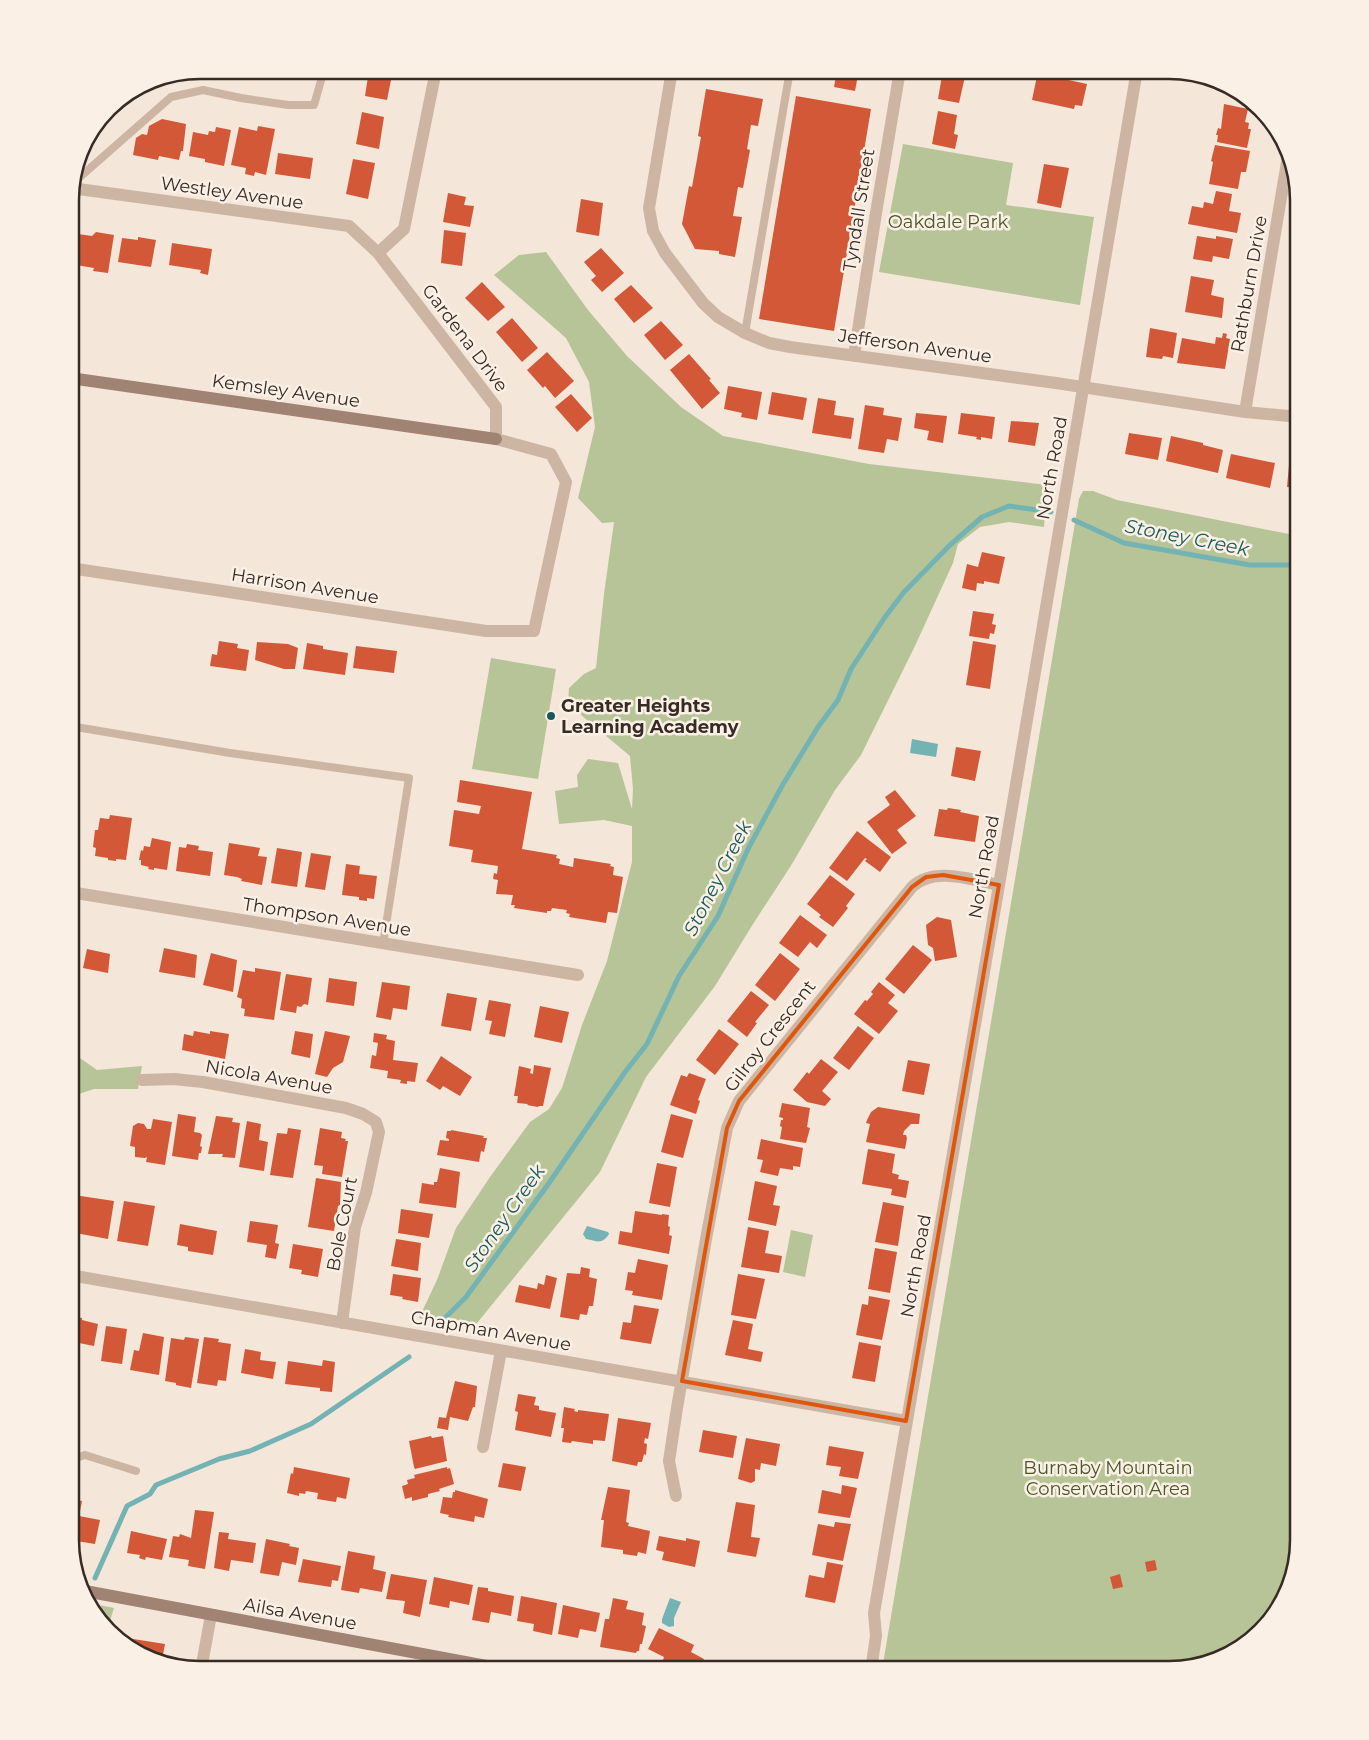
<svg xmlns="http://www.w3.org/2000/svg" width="1369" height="1740" font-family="Montserrat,sans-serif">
<rect width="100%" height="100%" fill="#f4e6d8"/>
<path fill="#b6c497" d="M903,144L1013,163L1006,205L1094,217L1080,305L879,272Z
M546,252L588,310L627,356L681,407L723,436L869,464L1047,485L1044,527L1009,522L980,527L958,544L953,563L914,648L861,755L835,790L792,864L753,924L715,986L646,1077L600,1172L473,1328L419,1318L437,1280L456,1228L490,1177L530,1122L549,1109L562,1088L582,1025L607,961L632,862V826L604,820L559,824L555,791L578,787L577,775L588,759L618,763L632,809L633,789L630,756L568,704L569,688L584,674L596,668L604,594L614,522L602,523L578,498L595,427L589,382L566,338L494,275L519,255Z
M1083,491H1093L1117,500L1299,536V1540L1282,1605L1241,1648L1169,1670H882L1079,499Z
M491,658L556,669L538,779L472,769Z
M70,1054L77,1056L97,1070L142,1066L138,1089H94L70,1097Z
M791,1230L813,1235L805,1277L783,1272Z
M89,1603L114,1608L108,1627L92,1612Z"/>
<path fill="#74b3b3" d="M912,739L938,744L936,757L910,753Z
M587,1226L608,1232L609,1234C602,1245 597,1241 586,1239L583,1234Z
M670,1598L681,1602L674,1618V1626L669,1627L662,1623V1619Z"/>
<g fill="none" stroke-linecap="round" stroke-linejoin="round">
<path stroke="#74b3b3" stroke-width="5" d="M1074,520L1124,543L1250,565H1299
M445,1318L466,1297L549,1183L625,1072L647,1044L679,976L718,916L748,849L782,786L818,727L838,700L851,669L885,617L904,592L950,545L982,517L1009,506L1051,512
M95,1578L127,1506L150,1494L156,1485L219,1459L250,1451L311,1424L409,1357"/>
</g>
<path fill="#d25838" d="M369,70H393L387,100L365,96Z
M837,70H861L860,75H858L855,91L834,87Z
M943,70L966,72L959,103L938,99Z
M1049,70H1084L1083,78L1049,72Z
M1037,76L1049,78L1050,76L1087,84L1082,106L1075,105L1074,109L1032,100Z
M1228,86L1234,88L1244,97L1226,94Z
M706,89L763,99L758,126L751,125L747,149L750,150L743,188L738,187L733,216L742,217L735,257L719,254V251L695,249L682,224L689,186L692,187L701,137L698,136Z
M796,96L871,109L834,331L759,319Z
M1224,104L1248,109L1245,122L1249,123L1248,129H1251L1247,148L1217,142L1218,135H1216L1218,128L1221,129Z
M110,108L115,113L94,130H93Z
M938,111L957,115L954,134L958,135L955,149L932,144Z
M362,112L384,117L379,149L356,144Z
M162,119L186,124L183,151H181L179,160L159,156L158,160L133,155L136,138L142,134L147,135L149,126Z
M258,126L275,129L266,175L255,172L254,176L245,174L246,168L231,165L239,127L257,131Z
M216,127L231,130L224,166L205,162V159L189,156L193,132L208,135L209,131L215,132Z
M1215,145L1250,151L1246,172H1241L1238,189L1209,184L1213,162L1211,161Z
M278,153L313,158L310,179L275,174Z
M353,159L375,163L368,199L346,194Z
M1044,164L1069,168L1061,208L1037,203Z
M1216,191L1232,194L1229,211L1241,213L1237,233L1188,224L1192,206L1203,208L1204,202L1213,204Z
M448,193L466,197L464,205L474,206L470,227L443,222Z
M581,199L603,203L599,236L576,232Z
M444,230L466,233L462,266L441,263Z
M96,232L114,235L108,273L93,271L94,268L70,264L71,233L92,236Z
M1197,236L1216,239V236L1233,239L1229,259L1213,256L1212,262L1193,259Z
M138,237L156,240L151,267L118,262L122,238L138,240Z
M172,243L212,249L208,275L200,273L201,270L169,265Z
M601,248L624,273L602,292L591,280L596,276L584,262Z
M1191,276L1214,280L1211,295L1224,298L1222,318L1185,312Z
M482,282L505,307L488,321L465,298Z
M631,285L653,308L634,323L614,299Z
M512,318L538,348L522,362L496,332Z
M661,321L683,345L665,360L644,335Z
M1150,328L1177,333L1173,358L1163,356L1162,359L1146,357Z
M1223,333L1227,334L1226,338L1230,339L1225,369L1177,363L1182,338L1215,344L1216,337L1222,338Z
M1297,345H1299V367L1293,366Z
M547,352L574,381L555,398L545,386L543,388L527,370Z
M689,354L711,379L709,380L720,393L702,409L670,370Z
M728,386L762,392L757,420L741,417L742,413L724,409Z
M772,392L807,398L803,420L768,414Z
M571,394L592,418L577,432L555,407Z
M818,398L836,401L834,415L854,418L851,439L812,433Z
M865,405L884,408L883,415L902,418L898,441L887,439L884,453L858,449Z
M916,413L947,416L943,443L927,440L929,431L914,428Z
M961,413L995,417L992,439L981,437V440L976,439L977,437L958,434Z
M1011,421L1039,423L1035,446L1008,442Z
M1129,433L1162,438L1158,460L1125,454Z
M1171,436L1203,443V445L1223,450L1218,473L1166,461Z
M1231,454L1275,463L1270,488L1226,478Z
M1289,465L1299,466V488L1287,487Z
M982,552L1005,557L999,584L984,581V584L977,583L976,591L962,588L967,564L978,567Z
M973,611L994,614L992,624L996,625L994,634L990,633L989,639L969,636Z
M219,641L238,644L237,648L249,650L246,671L210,666L212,654L217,655Z
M973,641L996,645L990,689L966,685Z
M257,642L288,644L298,648L295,669H284L255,660Z
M307,643L323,646V649L348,653L345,675L303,669Z
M356,646L397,651L394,673L353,668Z
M956,747L981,751L975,781L951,776Z
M460,780L532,792L522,849L557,855L556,858L560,859L559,864L573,867L574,858L611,864L610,866L614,867L613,875L623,877L617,913L608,912L606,923L569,917L570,914L566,913L567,910L552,908L551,911H547V913L514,908L515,905H511L513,895L496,894L498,880L493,879L494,873L497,874L498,866L471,862L473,850L449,846L454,810L479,814L481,806L457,802Z
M895,790L916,816L897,830L907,843L892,854L867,822L890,805L885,797Z
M948,808L961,810L960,812L979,816L975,842L934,836L939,809L947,810Z
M110,815L132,818L126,860L116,859V861L108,860V858L95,856L96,848L93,847L95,830H98L100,818L109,819Z
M857,831L891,857L880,872L865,861L867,859L865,858L847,881L829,868Z
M152,838L171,842L167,870L154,868V870L148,869L149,867L141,865V860H139L141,850L143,851L144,846L150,847Z
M229,843L260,848L258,856L267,857L262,885L241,881L242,879L237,877L224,875Z
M187,844L199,846L198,850L213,852L210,876L176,871L179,847L186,848Z
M277,848L302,852L297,887L271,883Z
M311,853L331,856L325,890L305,887Z
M346,864L360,866L359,874L377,876L374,899L367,898V901L359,900V897L342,895Z
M830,875L855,894L846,906L848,908L833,927L819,917L821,915L807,904Z
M800,915L827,935L817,948L810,942L798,957L779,943Z
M937,917L951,920L957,957L935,961L933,948L928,945L926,925Z
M913,945L932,960L904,994L885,979Z
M164,948L197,955L195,978L159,972Z
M87,949L110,954L108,973L83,968Z
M211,953L237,960L233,992L203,985Z
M780,953L800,969L775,1001L755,985Z
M255,968L281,972L274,1020L244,1016L245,1009L241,1008L242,999L237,997L243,970L255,972Z
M286,974L312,978L308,1005L304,1004L301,1007L297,1006L296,1013L280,1010Z
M329,978L357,982L354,1006L326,1002Z
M382,982L410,986L407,1010L393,1008L391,1020L376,1017Z
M879,982L895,995L888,1003L898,1011L879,1034L854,1014L865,1000L867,1001L873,994L871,992Z
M751,991L769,1005L755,1022L757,1023L747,1037L727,1021Z
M447,993L477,998L471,1031L441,1026Z
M489,1000L511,1004L505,1037L489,1034L492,1021L485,1020Z
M540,1006L569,1012L562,1043L534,1037Z
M858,1026L874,1038L849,1070L833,1058Z
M719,1029L739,1044L715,1075L696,1060Z
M194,1031L210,1034V1031L229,1034L225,1059L182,1050L184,1034L193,1036Z
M295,1031L313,1034L310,1058L291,1054Z
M325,1031L350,1036L343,1062L333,1068L327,1077L315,1074Z
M374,1033L387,1035L386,1039L395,1041L393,1060L418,1063L415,1082L407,1081V1084L400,1083L401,1080L387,1078L388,1071L370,1068L372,1055L376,1056L378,1043L373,1042Z
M441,1056L472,1077L460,1096L443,1086L440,1090L426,1081Z
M821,1059L838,1072L822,1091L831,1099L825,1106L807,1102L793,1090L807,1072L809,1074Z
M908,1060L930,1064L924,1095L902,1091Z
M534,1065L551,1068L543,1106H539L538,1107L527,1105L528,1104L517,1103L518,1096H514L519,1066L531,1069L530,1073L533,1074Z
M689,1073L706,1079L698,1100L700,1101L696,1114L670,1105L681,1075L687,1077Z
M782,1103L810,1108L807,1127L810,1128L806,1143L780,1139L782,1127L780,1126L781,1120H783V1118L779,1117Z
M878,1107L920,1114L919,1124H911L904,1131L903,1135H906L907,1138L905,1149L866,1142L870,1124L866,1123L867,1120L871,1112Z
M178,1114L196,1117L194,1132L200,1133L202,1135L200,1146L202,1147L201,1153H199L198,1160L172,1156Z
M671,1114L693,1120L683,1158L661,1152Z
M216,1116L233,1118L232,1122L240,1123L235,1158L222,1157L223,1154H208Z
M153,1119L172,1122L165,1165L146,1162L147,1157L145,1158L135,1157V1147L130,1146L133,1126L138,1123L144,1124L147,1129H151Z
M247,1121L261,1124L259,1140L268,1142L264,1171L239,1167Z
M288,1128L301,1130L293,1178L270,1175L277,1133L287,1134Z
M320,1128L342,1132L341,1138L346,1139L345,1141H348L342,1177L322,1174L323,1166L314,1165Z
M451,1130L484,1136L483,1138H487L484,1152L481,1151L479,1162L437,1155L440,1140L449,1141V1139L446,1138L447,1131H451Z
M761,1139L803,1148L800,1167L793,1166V1170L780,1168L778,1176L760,1172L763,1160L757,1159Z
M868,1149L895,1154L892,1173L899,1175L898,1179L909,1181L906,1198L891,1195L892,1189L862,1184Z
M657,1163L677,1167L670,1207L649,1203Z
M440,1168L460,1172L456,1208L419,1203L422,1183L434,1185V1182H437Z
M316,1178L341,1182L340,1205L338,1206L334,1231L308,1227Z
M755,1181L777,1186L773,1205L780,1206L776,1226L748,1220Z
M74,1195L114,1201L108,1239L70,1232V1217Z
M124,1201L155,1206L148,1246L117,1241Z
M883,1202L904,1206L898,1246L875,1242Z
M401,1209L433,1214L429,1238L398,1233Z
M635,1211L662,1215V1214L669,1215L668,1226L670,1227L669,1235L672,1236L669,1254L618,1244L620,1231L632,1233Z
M250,1221L278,1225L275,1243L279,1244L276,1259L265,1257L267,1245L247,1242Z
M180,1224L217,1231L213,1255L188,1251V1247L177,1245Z
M748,1227L769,1231L765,1253L782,1256L779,1273L741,1267Z
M396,1239L421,1243L418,1271L391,1266Z
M293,1244L323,1249L318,1277L301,1274L302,1270L289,1268Z
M875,1248L897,1252L890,1293L868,1289Z
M638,1259L668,1265L662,1300L632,1295L633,1291L625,1290L628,1272L635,1273Z
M581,1267L590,1269L589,1277L597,1279L593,1306H589L587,1315L580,1314L579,1320L560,1317L567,1273L580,1274Z
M393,1274L421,1278L418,1302L402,1299L403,1297L390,1295Z
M738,1274L765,1279L756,1319L731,1315Z
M546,1275L557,1278L550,1309L515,1302L519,1285L537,1289L538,1283L544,1285Z
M869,1296L890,1300L882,1340L856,1335L862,1304L868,1305Z
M634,1305L659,1309L651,1344L620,1339L623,1322L631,1323Z
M70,1316L82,1318V1320L98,1324L94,1346L74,1342L72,1354H70Z
M733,1320L753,1324L748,1349L763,1352L761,1362L725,1355Z
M106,1326L127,1329L122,1364L101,1361Z
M143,1333L164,1337L159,1375L130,1370L134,1350L139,1351Z
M185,1337L199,1339L191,1388L176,1385V1383L165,1381L171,1338L184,1340Z
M204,1337L219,1339L218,1342L231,1344L226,1381L218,1380L217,1386L197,1383Z
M859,1342L881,1346L875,1382L852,1378Z
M245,1349L261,1352L260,1360L276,1362L273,1379L241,1373Z
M323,1360L335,1362L332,1392L320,1391V1388L285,1384L288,1361L322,1366Z
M455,1381L477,1386L475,1407H473L468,1421L450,1417L448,1430L437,1428L439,1417L446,1418Z
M518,1394L536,1397L534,1405L539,1406V1410L556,1413L551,1437L515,1430L518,1412L515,1411Z
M564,1407L575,1409L574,1411L578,1412V1410L609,1414L605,1441L593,1440V1444L572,1441L571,1443L562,1442L564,1428H561Z
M618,1418L651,1423L648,1439L645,1438L644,1443L647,1444L646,1455L644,1454L642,1462H638L637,1466L612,1461Z
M703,1430L737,1436L733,1458L699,1452Z
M431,1436L432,1438L443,1436L447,1461L415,1469L414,1467L409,1441Z
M746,1438L780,1444L776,1466L761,1463L760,1470L755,1469V1481L751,1483L738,1479Z
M829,1446L864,1452L858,1479L839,1476L841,1467L826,1465Z
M503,1463L526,1467L521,1491L498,1487Z
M294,1467L350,1478L346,1499L337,1497L336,1502L317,1499L318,1493L306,1491L305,1494L299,1493V1496L287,1493L291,1473L293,1474Z
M447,1467V1469L450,1468L454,1484L439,1489L440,1491L428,1494V1497L412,1501V1497L405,1499L402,1486L408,1484L407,1480L415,1478L414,1475Z
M842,1485L857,1488L850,1518L818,1513L822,1490L841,1494Z
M608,1487L630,1490L626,1522L629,1523L628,1526L650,1531L646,1554L638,1552L637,1556L623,1554V1550L601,1547L604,1520H601Z
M455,1490L488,1499L484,1518L475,1516L474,1522L448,1517L449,1515L440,1513L443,1497L452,1498L453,1492H455Z
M70,1499L82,1501L79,1516L100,1520L95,1544L70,1540Z
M736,1502L755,1505L751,1537L760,1538L756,1557L727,1552Z
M195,1510L214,1512L205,1569L188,1566L189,1560L169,1557L173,1536L179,1537L180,1534L191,1538Z
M835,1522L851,1524L843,1561L812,1555L818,1524L834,1527Z
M131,1531L167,1539L162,1560L146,1557L145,1560L139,1558L140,1555L127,1553Z
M219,1532L229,1533L228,1539L256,1543L253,1563L231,1560L229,1571L214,1568Z
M659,1536L686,1541V1538L700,1541L695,1567L662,1560L664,1552L656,1550Z
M266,1539L290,1544L289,1546L299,1548L296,1565L282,1562L279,1576L260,1573Z
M348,1551L375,1556L373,1569L386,1572L382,1592L360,1588L359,1593L341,1590Z
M303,1559L341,1566L338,1581L332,1580L331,1587L298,1582Z
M1155,1560L1157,1570L1147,1572L1145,1562Z
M827,1562L843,1565L835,1603L805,1597L809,1575L824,1578Z
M391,1574L427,1580L420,1617L403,1613L405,1601L386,1599Z
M1120,1574L1123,1587L1113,1589L1110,1577Z
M434,1577L473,1585L469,1605L450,1601L449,1608L429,1604Z
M478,1587L488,1588V1591L514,1596L511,1616L491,1612L489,1623L472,1620Z
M521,1596L557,1603L552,1635L533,1631L534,1624L517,1621Z
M613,1598L628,1601L626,1609L644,1613L642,1625L646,1626L642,1644H640L639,1651H637L636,1653L600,1647L605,1619H609Z
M563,1605L600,1613L596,1632L580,1629L578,1638L558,1634Z
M659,1628L694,1645L691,1652L704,1659L698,1670H683L663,1660L664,1657L648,1649Z
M127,1638L165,1644L162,1660L135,1653L126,1644Z"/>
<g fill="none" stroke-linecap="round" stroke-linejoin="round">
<path stroke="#cdb5a3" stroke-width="8" d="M72,184L171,97L203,90L241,98L288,105H314L324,70
M745,333L790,70
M70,726L230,753L409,778L383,944
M70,1460L85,1455L136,1471"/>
<path stroke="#cdb5a3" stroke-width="12" d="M672,70L649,208L653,231L665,253L703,303L718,317L745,333L769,343L790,347L1056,383L1245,412L1299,417
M71,188L349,226L378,253
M854,356L876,213L900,70
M1245,412L1287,162
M70,568L486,631H534L566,482L551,454L496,439V407L378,253L404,229L436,70
M70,892L578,975
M142,1080L174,1079L203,1082L346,1108L363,1114L376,1122L379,1132L366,1193L355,1227L342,1323
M70,1275L906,1421
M483,1447L501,1351
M676,1496L669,1461L677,1408L706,1239L727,1128L739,1101L912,887C934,866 972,880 999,885
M201,1670L211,1615
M871,1670L876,1636L874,1613L999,885L1137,70"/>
<path stroke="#a18374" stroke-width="12" d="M70,378L496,439
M85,1591L508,1670"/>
</g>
<path fill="none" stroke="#df570d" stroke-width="4" stroke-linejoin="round" d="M943,875L999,885L906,1421L682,1381L727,1128L739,1101L912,887L926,877Z"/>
<circle fill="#175a5c" stroke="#fbf0e5" stroke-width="2" cx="551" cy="716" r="5"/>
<g text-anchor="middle" stroke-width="5" stroke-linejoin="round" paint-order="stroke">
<g font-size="18" fill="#372b26" stroke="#fbf0e5">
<text transform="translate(232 193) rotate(8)" y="6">Westley Avenue</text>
<text transform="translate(859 210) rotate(-81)" y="6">Tyndall Street</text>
<text transform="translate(1249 284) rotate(-80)" y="6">Rathburn Drive</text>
<text transform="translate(465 338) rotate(53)" y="6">Gardena Drive</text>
<text transform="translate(915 346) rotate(8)" y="6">Jefferson Avenue</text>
<text transform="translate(286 391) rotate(8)" y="6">Kemsley Avenue</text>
<text transform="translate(1052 468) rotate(-80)" y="6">North Road</text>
<text transform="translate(305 586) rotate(9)" y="6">Harrison Avenue</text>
<text transform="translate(984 867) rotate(-80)" y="6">North Road</text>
<text transform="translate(327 917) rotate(9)" y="6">Thompson Avenue</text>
<text transform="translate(770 1036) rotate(-52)" y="6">Gilroy Crescent</text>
<text transform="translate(269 1077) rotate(10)" y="6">Nicola Avenue</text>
<text transform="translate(342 1224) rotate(-79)" y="6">Bole Court</text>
<text transform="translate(916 1266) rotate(-80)" y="6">North Road</text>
<text transform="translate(491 1331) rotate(10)" y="6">Chapman Avenue</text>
<text transform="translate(300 1614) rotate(10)" y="6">Ailsa Avenue</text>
</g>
<g font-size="18" fill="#485827" stroke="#fbf0e5">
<text x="948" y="228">Oakdale Park</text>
<text x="1108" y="1474">Burnaby Mountain<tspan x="1108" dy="21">Conservation Area</tspan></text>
</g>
<g font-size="18" font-weight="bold" fill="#372b26" stroke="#fbf0e5" text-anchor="start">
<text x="561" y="712">Greater Heights<tspan x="561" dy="21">Learning Academy</tspan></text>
</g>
<g font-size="19" font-style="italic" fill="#175a5c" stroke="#fbf0e5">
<text transform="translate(1187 537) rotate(11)" y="7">Stoney Creek</text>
<text transform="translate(717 878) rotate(-63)" y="7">Stoney Creek</text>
<text transform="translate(504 1218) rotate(-55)" y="7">Stoney Creek</text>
</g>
</g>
<path d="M0 0H1369V1740H0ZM200 79H1169A121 121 0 0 1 1290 200V1540A121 121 0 0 1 1169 1661H200A121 121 0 0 1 79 1540V200A121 121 0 0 1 200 79Z" fill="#fbf0e5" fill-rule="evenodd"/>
<path fill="none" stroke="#372b26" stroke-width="2.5" d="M200 79H1169A121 121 0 0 1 1290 200V1540A121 121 0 0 1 1169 1661H200A121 121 0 0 1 79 1540V200A121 121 0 0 1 200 79Z"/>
</svg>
